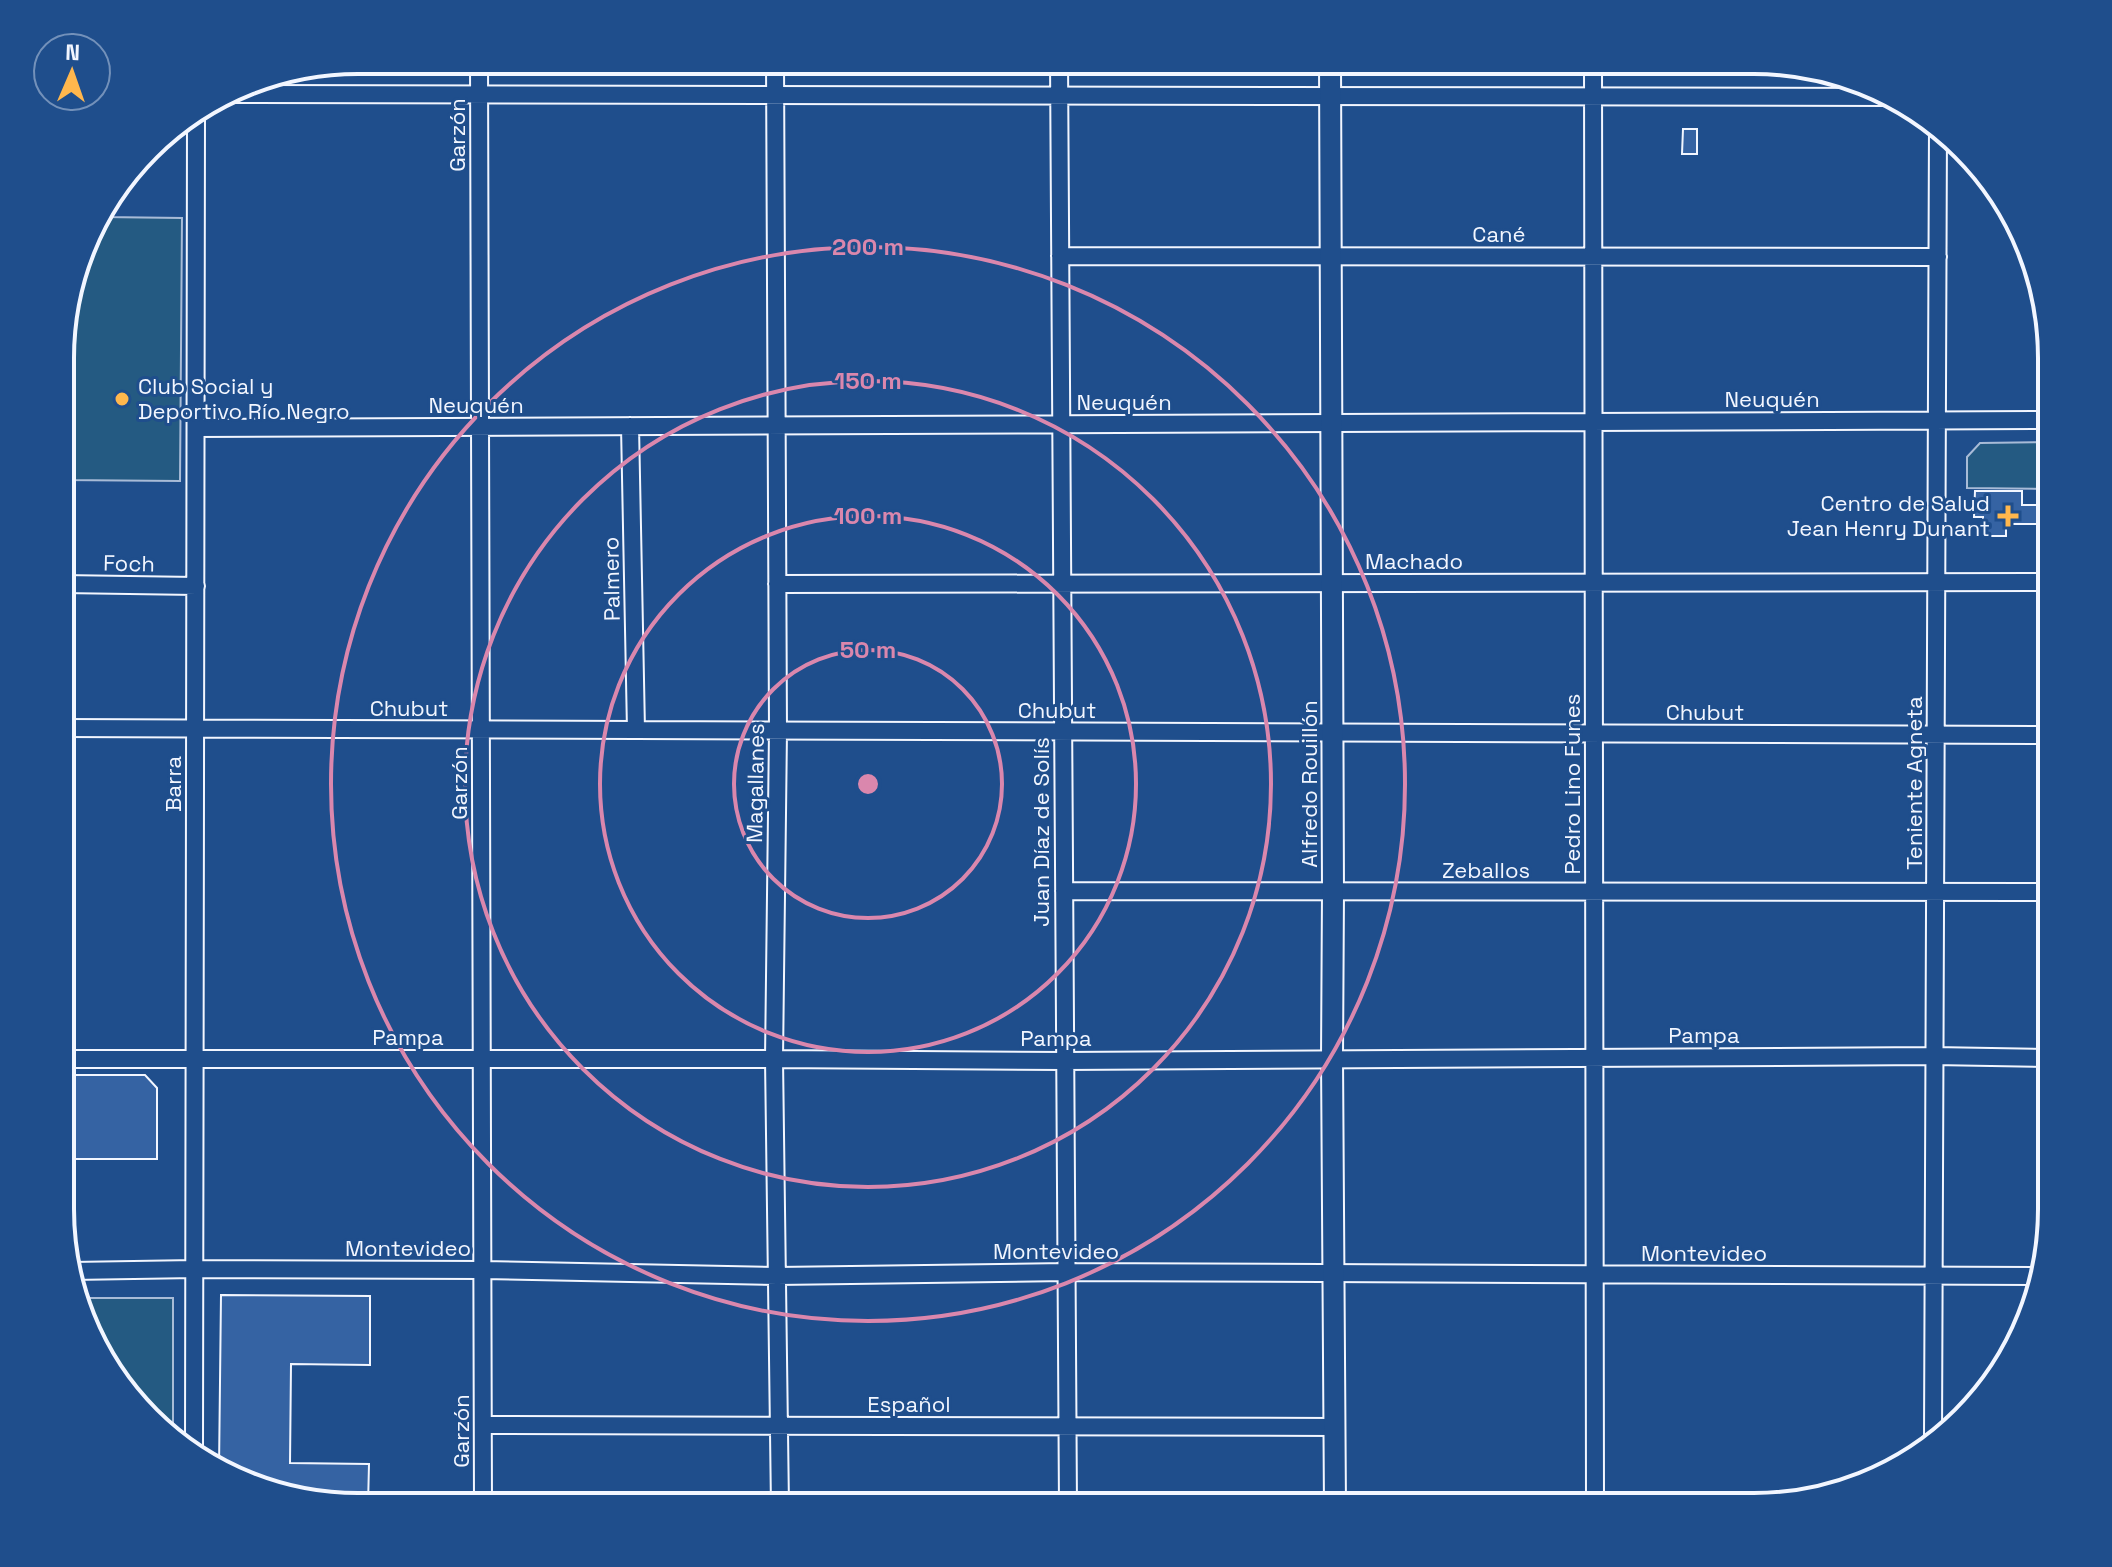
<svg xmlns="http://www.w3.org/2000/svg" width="2112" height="1567" font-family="'Space Grotesk',sans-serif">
<rect width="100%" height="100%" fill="#1f4e8c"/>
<path fill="#245a82" stroke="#a8bbd7" stroke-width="2" d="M103,205L104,217L182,218L180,481L62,480L63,318L100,209Z
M2052,442V558L2048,557L2049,489L1967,488V457L1980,443Z
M79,1298H173V1440L162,1433L91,1341Z"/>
<path fill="#3563a3" stroke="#f2f6ff" stroke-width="2" d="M1519,61H1554L1553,72H1519Z
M1683,129H1697V154H1682Z
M1975,491H2022V505H2048V524H2006V536H1983V517H1974Z
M61,1075H145L157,1088V1159H61Z
M221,1295L370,1296V1365L291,1364L290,1463L369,1464L368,1506H339L244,1484L219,1469Z"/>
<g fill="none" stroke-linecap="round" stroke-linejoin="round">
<defs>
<path id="minor" d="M479,60L483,1506
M775,60L778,731L774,1059L780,1507
M1059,60L1068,1507
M1593,61L1595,1507
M231,94L1891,97
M1060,256L1938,257
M630,426L636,730
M196,428L2052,420
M62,584L196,586
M777,584L2052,582
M62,728L2052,735
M1064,891L2052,892
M61,1059H774L1064,1061L1934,1056L2051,1058
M72,1271L195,1269L483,1270L777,1276L1066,1272L2040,1276
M483,1425L1335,1427
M1933,1440L1938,126
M194,1454L196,114"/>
<path id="tertiary" d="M1330,60L1333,892L1332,1058L1335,1507"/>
</defs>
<use href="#minor" stroke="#f2f6ff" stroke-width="20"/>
<use href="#tertiary" stroke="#f2f6ff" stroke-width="24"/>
<use href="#minor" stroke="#1f4e8c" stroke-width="16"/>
<use href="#tertiary" stroke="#1f4e8c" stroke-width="20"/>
</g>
<g fill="none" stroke="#da87ad" stroke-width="4">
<circle cx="868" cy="784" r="134"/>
<circle cx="868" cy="784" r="268"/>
<circle cx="868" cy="784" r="403"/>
<circle cx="868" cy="784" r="537"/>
</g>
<g fill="#ffb74d" stroke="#1f4e8c" stroke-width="3">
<circle cx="122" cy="399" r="8"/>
<path d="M2004 504h8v8h8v8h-8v8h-8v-8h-8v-8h8z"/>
</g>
<g text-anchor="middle" stroke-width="6" stroke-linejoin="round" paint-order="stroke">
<g font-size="22" fill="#f2f6ff" stroke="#1f4e8c">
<text transform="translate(457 135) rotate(-90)" y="8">Garzón</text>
<text x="1499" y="242">Cané</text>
<text x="1772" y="407">Neuquén</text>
<text x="1124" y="410">Neuquén</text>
<text x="476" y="413">Neuquén</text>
<text x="1414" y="569">Machado</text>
<text transform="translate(129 563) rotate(1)" y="8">Foch</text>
<text transform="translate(611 579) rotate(-91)" y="8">Palmero</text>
<text x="409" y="716">Chubut</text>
<text x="1057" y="718">Chubut</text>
<text x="1705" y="720">Chubut</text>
<text transform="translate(459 783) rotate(-90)" y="8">Garzón</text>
<text transform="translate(755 783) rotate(-89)" y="8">Magallanes</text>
<text transform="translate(1914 783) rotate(-90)" y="8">Teniente Agneta</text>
<text transform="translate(173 784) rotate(-90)" y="8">Barra</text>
<text transform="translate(1309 784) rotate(-90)" y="8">Alfredo Rouillón</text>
<text transform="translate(1572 784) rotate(-90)" y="8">Pedro Lino Funes</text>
<text transform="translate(1041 832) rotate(-90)" y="8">Juan Díaz de Solís</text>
<text x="1486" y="878">Zeballos</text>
<text x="1704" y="1043">Pampa</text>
<text x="408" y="1045">Pampa</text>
<text x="1056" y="1046">Pampa</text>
<text x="408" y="1256">Montevideo</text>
<text x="1056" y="1259">Montevideo</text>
<text x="1704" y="1261">Montevideo</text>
<text x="909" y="1412">Español</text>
<text transform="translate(461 1431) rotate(-90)" y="8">Garzón</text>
</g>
<g font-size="22" fill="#f2f6ff" stroke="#1f4e8c" text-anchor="start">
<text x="138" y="394">Club Social y<tspan x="138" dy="25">Deportivo Río Negro</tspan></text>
<text x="1990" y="511" text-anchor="end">Centro de Salud<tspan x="1990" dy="25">Jean Henry Dunant</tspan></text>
</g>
</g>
<path d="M0 0H2112V1567H0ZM358 74H1754A284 284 0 0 1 2038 358V1209A284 284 0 0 1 1754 1493H358A284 284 0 0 1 74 1209V358A284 284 0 0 1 358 74Z" fill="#1f4e8c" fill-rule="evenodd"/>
<path fill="none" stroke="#f2f6ff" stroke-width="4" d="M358 74H1754A284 284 0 0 1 2038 358V1209A284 284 0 0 1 1754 1493H358A284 284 0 0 1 74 1209V358A284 284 0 0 1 358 74Z"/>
<circle cx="868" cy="784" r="12" fill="#da87ad" stroke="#1f4e8c" stroke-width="4"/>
<g font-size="24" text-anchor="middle" font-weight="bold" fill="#da87ad" stroke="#1f4e8c" stroke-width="6" stroke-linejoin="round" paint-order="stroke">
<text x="868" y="255">200 m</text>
<text x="868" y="389">150 m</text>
<text x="868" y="524">100 m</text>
<text x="868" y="658">50 m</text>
</g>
<g transform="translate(72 72) rotate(2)"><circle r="38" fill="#1f4e8c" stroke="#7391ba" stroke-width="2"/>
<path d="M0-6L14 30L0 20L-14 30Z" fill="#ffb74d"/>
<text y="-12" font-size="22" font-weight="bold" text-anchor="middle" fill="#f2f6ff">N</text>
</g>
</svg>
